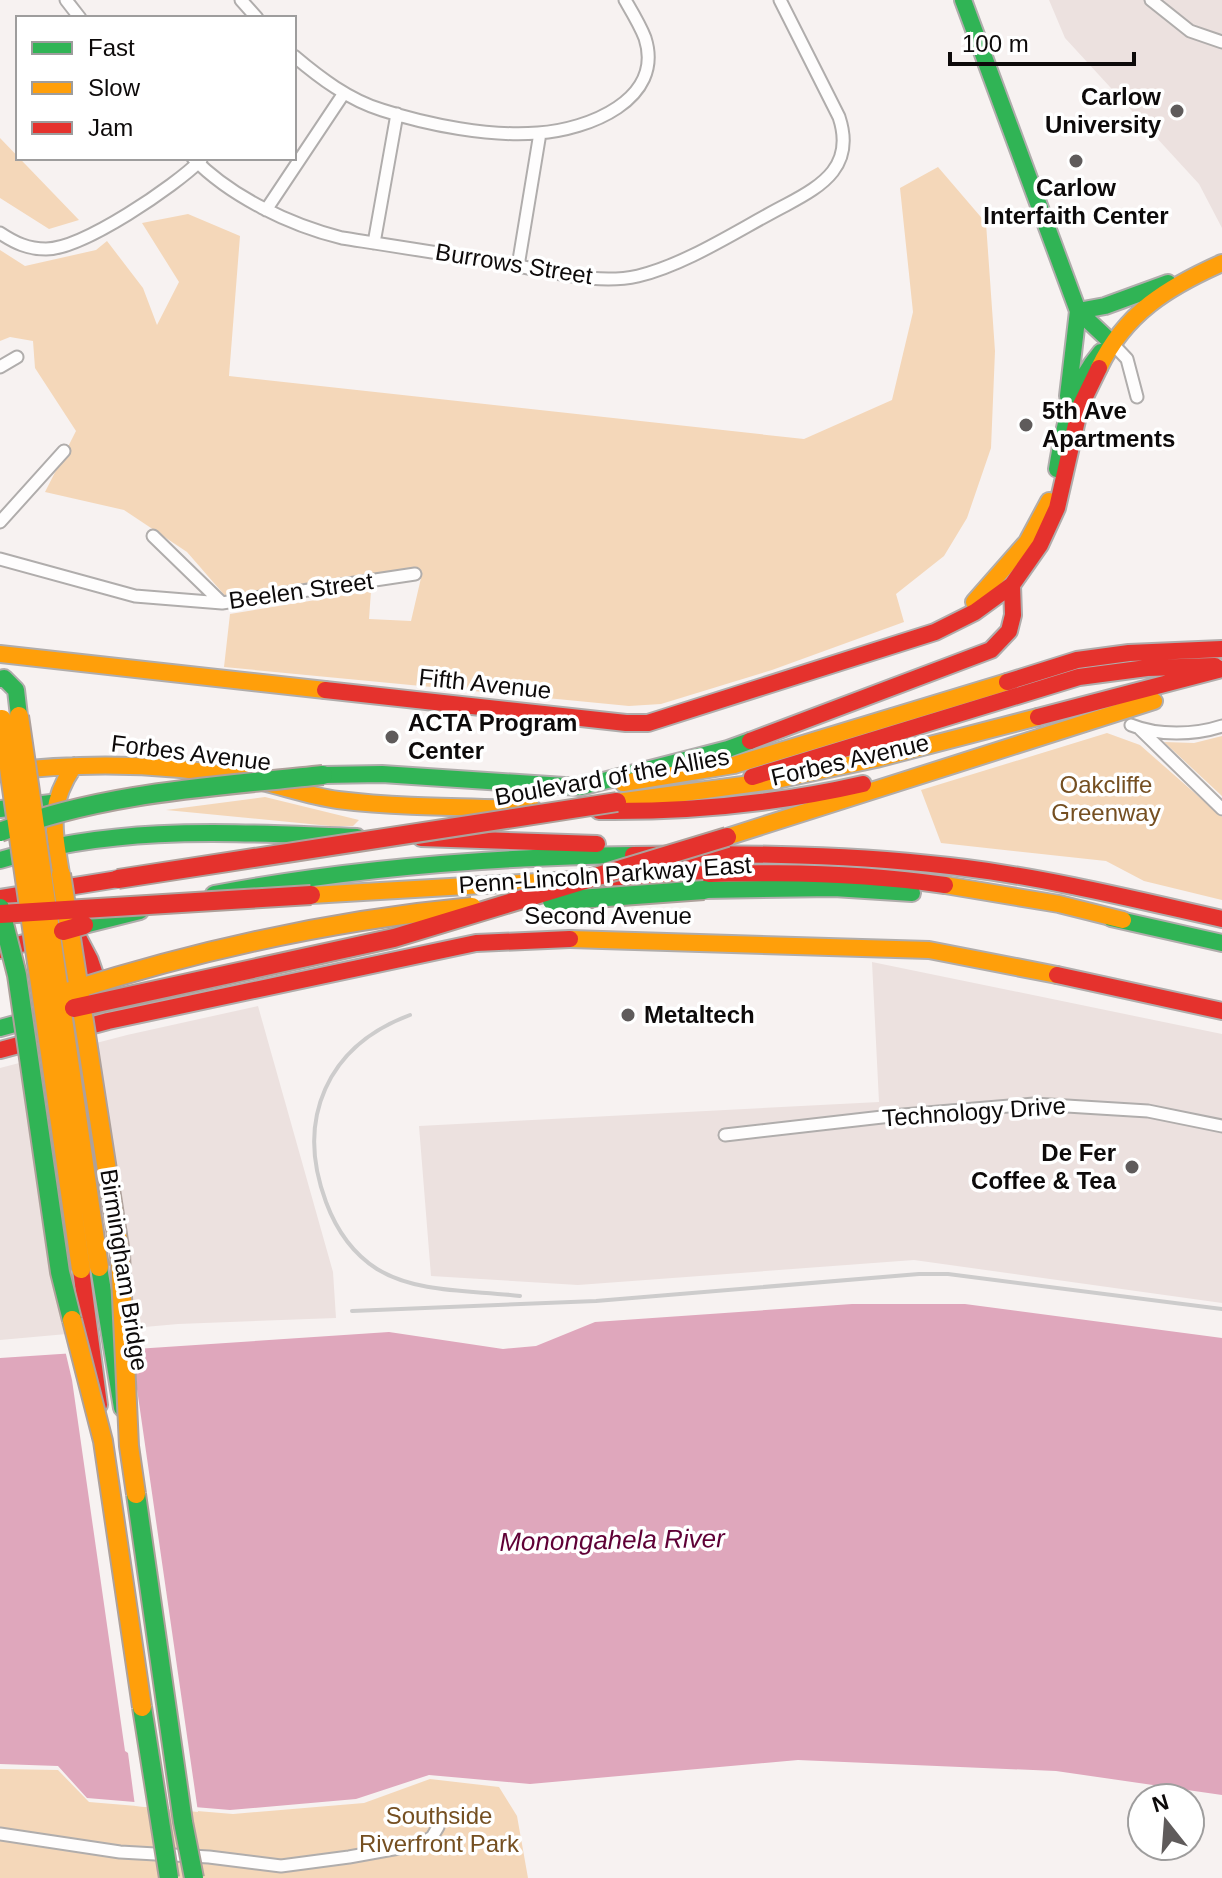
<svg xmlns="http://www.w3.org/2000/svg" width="1222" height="1878" font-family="Arial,sans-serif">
<rect width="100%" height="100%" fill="#f7f2f1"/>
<path fill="#ece1df" d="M1049,0H1222V228L1199,184L1065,38Z
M872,962L1222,1034V1303L914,1260L578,1285L431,1276L419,1126L879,1102Z
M258,1006L333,1272L336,1318L178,1324L0,1340V1068L127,1035Z"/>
<path fill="#f4d7b9" d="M0,138L79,220L49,229L0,198Z
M938,167L986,223L995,351L991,448L967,518L944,556L896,594L904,622L772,670L661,704L629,706L224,667L230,614L371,591L369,619L411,621L421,578L414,570L359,576L227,598L187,552L124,510L45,492L76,431L35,368L33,341L10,337L0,341V250L25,266L96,250L107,241L143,288L157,325L179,282L142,223L188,214L240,236L229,376L804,439L892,400L913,312L900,188Z
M1107,733L1140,745L1222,817V900L1144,881L1106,861L941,843L921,790Z
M1222,736V796L1164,742L1194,743Z
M265,797L359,820L353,826H330L166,810Z
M0,1769L58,1770L89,1802L233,1814L364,1803L430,1779L499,1787L517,1816L528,1878H0Z"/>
<path fill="#dfa7bc" d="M852,1304H965L1222,1338V1795L1056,1771L798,1760L530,1784L429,1775L356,1799L230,1810L87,1798L58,1766L0,1764V1358L389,1332L503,1349L536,1346L595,1322Z"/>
<path fill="#f7f2f1" d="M134,1346L137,1389L198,1812L135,1806L128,1753L125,1751L72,1380L65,1350Z"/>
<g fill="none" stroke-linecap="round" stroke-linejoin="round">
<defs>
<path id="street" d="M66,0L80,18
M241,0L257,18
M1151,0L1190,31L1222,42
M294,56C320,78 349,100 382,110C428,125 490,137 538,133C587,130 665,100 645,38C640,25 632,12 625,0
M193,158C231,197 290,225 342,238C400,247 459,256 517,266C556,272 598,285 638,276C688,264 741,228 786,205C824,185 855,165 839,117L780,0
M266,210L344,93
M0,233C15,243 28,249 46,249C83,249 175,186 201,160
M374,243L397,114
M518,266L540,133
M1111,342L1127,359L1137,397
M0,367L17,357
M0,522L64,451
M153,536L222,603
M0,559L135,596L222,603L415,574
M1131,725C1158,736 1195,735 1222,726
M1140,729L1222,809
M725,1135L891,1116L1034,1104L1148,1111L1222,1126
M0,1834L120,1852L209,1857L281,1866L349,1857L421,1844L432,1837L438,1827"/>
<path id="fast" d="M963,0L1078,311L1111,342
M1078,311L1105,306L1168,283
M1068,396L1078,311
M1057,469C1064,426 1072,386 1101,352
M0,679L4,678L16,690L19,716
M323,775L382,774L580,787L728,749L750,741
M0,809L51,803
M0,860C123,824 231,833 357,837
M704,890L834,888L912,893
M214,894C352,868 492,857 633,855
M1111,918L1222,943
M84,925L140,911
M0,1028L62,1011
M99,1267L122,1408"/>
<path id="slow" d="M1099,368C1125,313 1168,287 1222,263
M974,602L1027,542L1049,501
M0,654L325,690
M0,772C82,762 167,763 249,779C279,785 308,796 338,800C403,808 468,807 533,809
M623,783L734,765L1007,682
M617,802L772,781L876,759L1038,717
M727,837L1154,701
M61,874C54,830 47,805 74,766
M945,885L1059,904L1123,920
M311,895L572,880
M570,939L929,950L1057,975"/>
<path id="jam" d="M1007,682L1077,660L1129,653L1222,649
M325,690L626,723H648L935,632L975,612L1012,585
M1038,717L1222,669
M750,741L991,650L1009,631L1013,615L1012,585L1040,545L1057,508L1080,407L1099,368
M752,777L1079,677L1147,668L1215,666
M599,811C689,812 776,804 863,784
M421,838L597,844
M633,855C744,853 856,854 966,868C1052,879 1137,900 1222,919
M608,878C720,872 834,869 945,885
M0,898L118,879
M70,922L90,960L101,992
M0,950L52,935
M1057,975L1222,1011
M0,1050L108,1021L476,943L570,939
M81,1269L99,1405"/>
</defs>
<use href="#street" stroke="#b0adac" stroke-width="15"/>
<use href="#fast" stroke="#b0adac" stroke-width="20"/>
<use href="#slow" stroke="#b0adac" stroke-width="20"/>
<use href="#jam" stroke="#b0adac" stroke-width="20"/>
<use href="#street" stroke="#fefdfd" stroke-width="11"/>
<use href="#fast" stroke="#30b455" stroke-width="16"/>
<use href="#slow" stroke="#ff9f0a" stroke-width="16"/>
<use href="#jam" stroke="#e5322d" stroke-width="16"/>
<path stroke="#cdcccc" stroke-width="4" d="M410,1015C327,1046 295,1119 326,1202C336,1229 352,1253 377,1269C418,1294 474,1290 520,1296
M352,1311L596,1301L919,1274H948L1222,1309"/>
<defs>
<path id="fast-bridge" d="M0,832C104,792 213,787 323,775
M552,901L704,890
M0,908L17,975L60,1272L72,1320
M136,1494L183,1822L194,1878
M142,1707L169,1878"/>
<path id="slow-bridge" d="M19,716L99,1267
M2,719L81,1269
M61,874L120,1254L129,1446L136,1494
M70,991C202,949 334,920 472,907
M72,1320L103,1441L142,1707"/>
<path id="jam-bridge" d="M118,879L617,802
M0,914L311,895
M63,931L84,925
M74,1008L394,938L727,837"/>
</defs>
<use href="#fast-bridge" stroke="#aea19b" stroke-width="22" stroke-linecap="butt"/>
<use href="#slow-bridge" stroke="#aea19b" stroke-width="22" stroke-linecap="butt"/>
<use href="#jam-bridge" stroke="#aea19b" stroke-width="22" stroke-linecap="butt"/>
<use href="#fast-bridge" stroke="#30b455" stroke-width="18"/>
<use href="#slow-bridge" stroke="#ff9f0a" stroke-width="18"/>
<use href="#jam-bridge" stroke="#e5322d" stroke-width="18"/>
</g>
<g fill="#5f5b5b" stroke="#fff" stroke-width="3">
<circle cx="1177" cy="111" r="8"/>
<circle cx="1076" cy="161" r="8"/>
<circle cx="1026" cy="425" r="8"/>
<circle cx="392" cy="737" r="8"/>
<circle cx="628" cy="1015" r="8"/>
<circle cx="1132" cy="1167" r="8"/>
</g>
<g text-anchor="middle" stroke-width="7" stroke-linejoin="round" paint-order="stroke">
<g font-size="24" font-weight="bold" fill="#0d0a0a" stroke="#fff" text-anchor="start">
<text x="1161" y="105" text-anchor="end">Carlow<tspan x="1161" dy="28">University</tspan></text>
<text x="1076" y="196" text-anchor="middle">Carlow<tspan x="1076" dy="28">Interfaith Center</tspan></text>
<text x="1042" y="419">5th Ave<tspan x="1042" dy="28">Apartments</tspan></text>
<text x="408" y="731">ACTA Program<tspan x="408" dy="28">Center</tspan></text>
<text x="644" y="1023">Metaltech</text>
<text x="1116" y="1161" text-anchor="end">De Fer<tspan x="1116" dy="28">Coffee &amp; Tea</tspan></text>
</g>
<g font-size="24" fill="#0d0a0a" stroke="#fff">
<text transform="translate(514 264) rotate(9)" y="8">Burrows Street</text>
<text transform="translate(301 591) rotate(-8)" y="8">Beelen Street</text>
<text transform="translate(485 684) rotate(6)" y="8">Fifth Avenue</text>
<text transform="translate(191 753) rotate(7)" y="8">Forbes Avenue</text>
<text transform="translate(850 760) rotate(-13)" y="8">Forbes Avenue</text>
<text transform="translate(612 777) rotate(-10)" y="8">Boulevard of the Allies</text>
<text transform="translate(605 875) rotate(-4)" y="8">Penn-Lincoln Parkway East</text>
<text x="608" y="924">Second Avenue</text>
<text transform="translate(974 1112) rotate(-4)" y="8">Technology Drive</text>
<text transform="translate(124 1270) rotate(81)" y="8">Birmingham Bridge</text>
</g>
<g font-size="24" fill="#754f21" stroke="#fff">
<text x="1106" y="793">Oakcliffe<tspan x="1106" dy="28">Greenway</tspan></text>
<text x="439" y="1824">Southside<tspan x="439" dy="28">Riverfront Park</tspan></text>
</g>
<g font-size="26" font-style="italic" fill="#5f0036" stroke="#fff">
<text transform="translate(612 1540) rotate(-1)" y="9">Monongahela River</text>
</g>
</g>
<rect x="16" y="16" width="280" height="144" fill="#ffffff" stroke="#9e9d9d" stroke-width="2"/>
<rect x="32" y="42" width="40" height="12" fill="#30b455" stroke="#9e9d9d" stroke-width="2"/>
<text x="88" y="56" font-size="24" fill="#0d0a0a">Fast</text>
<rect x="32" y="82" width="40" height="12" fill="#ff9f0a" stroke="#9e9d9d" stroke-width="2"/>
<text x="88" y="96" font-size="24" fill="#0d0a0a">Slow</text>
<rect x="32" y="122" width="40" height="12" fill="#e5322d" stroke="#9e9d9d" stroke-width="2"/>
<text x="88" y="136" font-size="24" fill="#0d0a0a">Jam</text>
<g transform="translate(1166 1822) rotate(343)"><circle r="38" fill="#ffffff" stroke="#9e9d9d" stroke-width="2"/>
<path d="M0-6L14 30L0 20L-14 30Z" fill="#5f5b5b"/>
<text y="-12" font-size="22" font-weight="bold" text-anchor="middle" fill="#0d0a0a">N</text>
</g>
<path d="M950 52v12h184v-12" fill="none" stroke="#0d0a0a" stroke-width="4"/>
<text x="962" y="52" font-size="24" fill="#0d0a0a" stroke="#ffffff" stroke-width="6" paint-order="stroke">100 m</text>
</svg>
